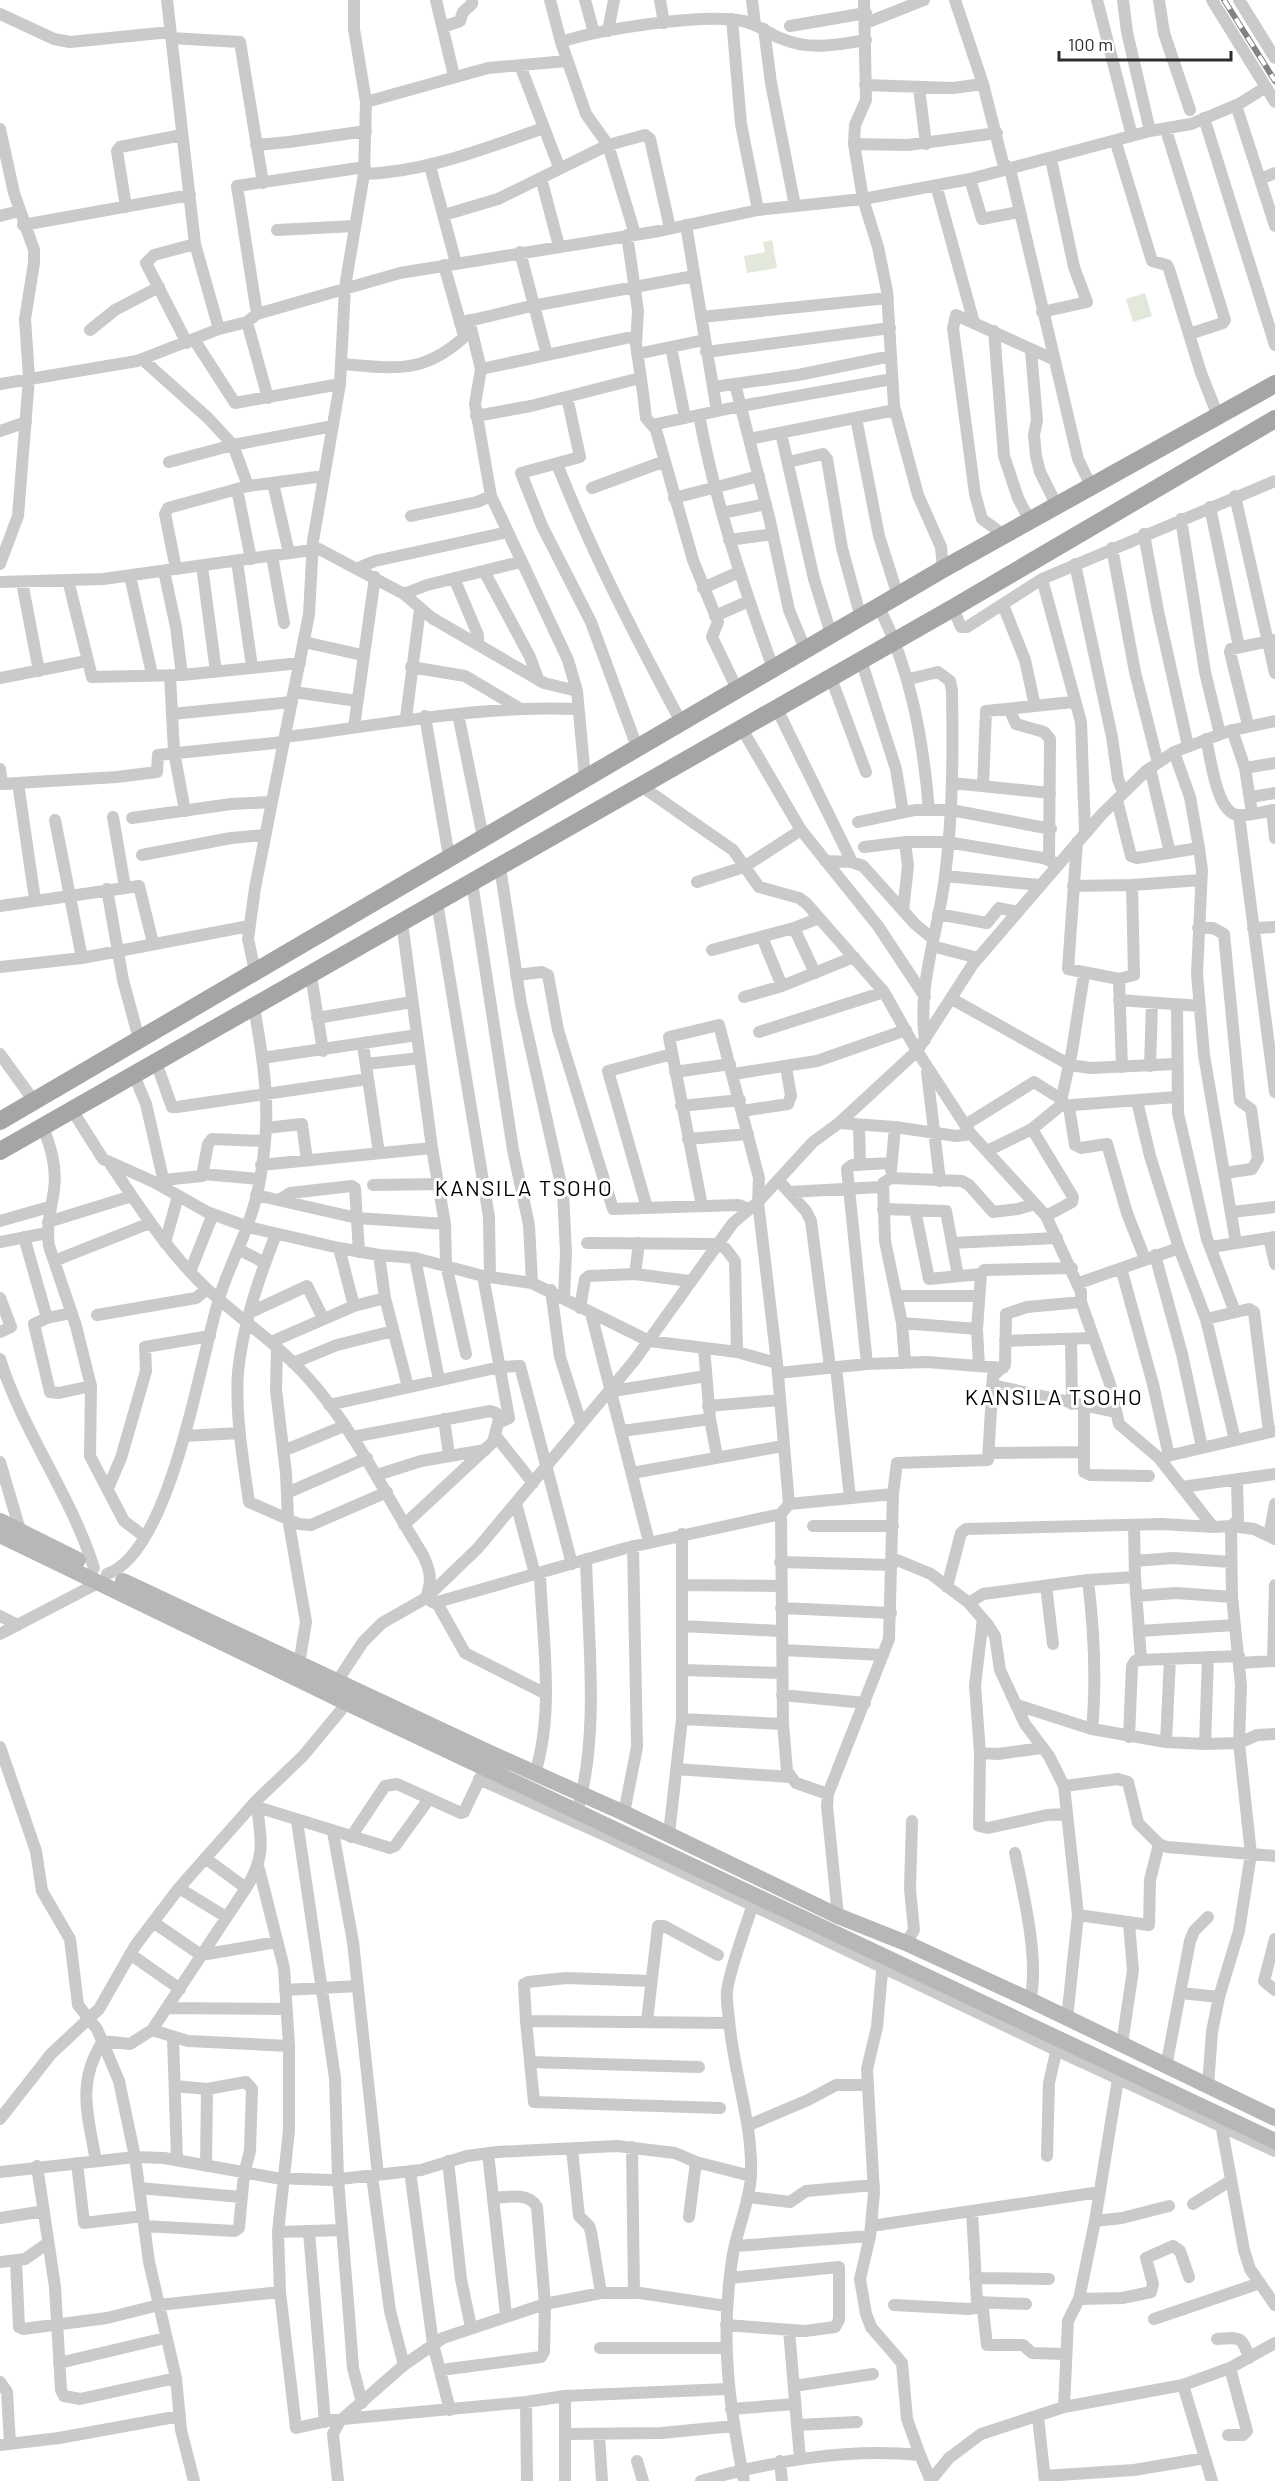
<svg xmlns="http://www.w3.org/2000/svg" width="1275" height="2481" font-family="Barlow,sans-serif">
<rect width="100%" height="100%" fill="#fff"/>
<path fill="#e2e9db" d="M772,240L777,268L747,273L744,256L765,252L763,242Z
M1145,293L1152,316L1133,322L1126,299Z"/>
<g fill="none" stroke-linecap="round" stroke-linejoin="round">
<path stroke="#cacaca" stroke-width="12" d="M167,0L195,244L219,329
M436,0L454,76
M550,0L561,42
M585,0L594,33
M660,0L664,23
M752,0L755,24
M864,0L866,100L855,125L854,144L863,199L878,247L887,291L894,406L918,495L941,547L943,569
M955,0L983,84L1003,163L1010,169L1078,459L1091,486
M1097,0L1132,136
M1123,0L1127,32L1150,131
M1159,0L1164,33L1190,110
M1239,0L1275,58
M0,14L54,39L70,42L170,32
M732,19L741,124L758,210
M866,23L924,0
M790,26L866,13
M443,27L460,21L463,12L472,4V0
M764,29L771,83L795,206
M608,31L614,0
M171,38L240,42L263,183
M520,65L559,167
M865,85L953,88L983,84
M1266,87L1275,102
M919,88L926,144
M366,102L488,68L567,61
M1236,105L1275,226
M1204,118L1275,345
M0,129L14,193L34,250V263L25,319L29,378L18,516L0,564
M1166,130L1225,320L1223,323L1189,334
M1116,143L1152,261L1167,265L1169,269L1201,373L1218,416
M854,144L908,145L997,133
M256,145L289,142L366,131
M430,166L456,263
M364,174C427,172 485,148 544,128
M541,178L559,246
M970,179L982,219L1019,212
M1260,179L1275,173
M936,185L974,323
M126,207L117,151L120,147L182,135
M444,215L498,199L608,145L645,135L650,139L670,228
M0,216L19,211
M23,225L190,195
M686,225L717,411
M277,230L355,226
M635,234L608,145L586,114L561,42C600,29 704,13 743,21C758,24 767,33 780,38C810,51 835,45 866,40
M627,235L638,311L636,344L643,393L646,418L656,430L693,560L718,622L712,637L737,689
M520,252L547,355
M1042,312L1087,302L1074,267L1051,159
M257,314L237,186L365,167
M701,317L888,298
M469,320L481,369L475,404L491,496L568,660L577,691L585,777
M247,322L268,398
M460,323L527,307L694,276
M90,330L115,310L159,287
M994,331L1004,456L1018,498L1030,521
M195,341L235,403L340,384
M187,343L146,263L154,255L195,244
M671,347L685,418
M1031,351L1037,420L1034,435L1036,456L1040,472L1057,506
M706,352L890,328
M637,354L704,340
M142,359L208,418L233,445L248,486
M341,364C393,368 421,375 462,339L464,336L444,265
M481,369L636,336
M0,384L137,361L219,329L247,322L257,314L400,273L659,231L758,210L863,199L970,179L1150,131L1191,124L1239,104L1266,87L1212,0
M735,384L770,521L789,610L805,649
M713,387L798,375L891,356
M567,397L580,457L521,473L542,526L591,622L637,747
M699,415C715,502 743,585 773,668
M476,416L531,406L640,378
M856,418L879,536L898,596
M652,425L741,406L892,379
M0,431L26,422
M781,433L814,579L831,634
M749,439L895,410
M169,462L233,445L333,426
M788,462L823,454L827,459L842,548L861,618
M557,464C592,553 636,638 681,722
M273,483L289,553
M592,488L665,461
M237,489L251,559
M1235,496L1275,673
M674,498L759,476
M1210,507L1239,647
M722,513L766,504
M411,516L477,502L491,496
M1181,519L1205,672L1220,734
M1144,534L1158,611L1188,746
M1004,535L982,519L975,494L953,328L956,315L1053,359
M729,540L773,534
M1112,548L1135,672L1158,763
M272,556L284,623
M237,561L252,667
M1075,564L1112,737L1118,779L1123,792
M202,566L216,672
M358,568L375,561L508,532
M176,569L165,514L168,508L248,486L324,476
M164,571L176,627L182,675
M484,571L530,657L538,679
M130,576L152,674
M454,578L478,635V645
M1042,579L1081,722L1085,833
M68,580L92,677L182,675L300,663
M0,582L103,579L319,549L404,594L432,618L544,683L577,691
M22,582L39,671
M703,588L739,572
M404,594L427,585L520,562
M1003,605L1025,660L1035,706
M879,607C911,671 923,739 929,810
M953,608L961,627H967L1042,579L1275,481
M715,616L749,601
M304,642L362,655
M861,660L896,769L903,812
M411,667L465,676L519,708
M170,675L174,752L185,811
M0,678L86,661
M831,678L866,772
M909,679L938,672L950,681L952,691C953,753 953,814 945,876C939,930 917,984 925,1040
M294,692L357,701
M777,709L852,862
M1009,709L1016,724L1044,732L1050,739L1049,860
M172,714L292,702
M458,714L483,837
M425,716L449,857
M406,718L420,609
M1248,725L1230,652L1231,649L1275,640
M354,727L375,577
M742,729L801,830L878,926L925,997
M1232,730L1245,768L1252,813
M285,737C385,725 477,705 578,709
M1206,739C1211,758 1216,811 1237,815C1248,817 1264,811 1275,810
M1174,752L1190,797L1199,848L1202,870L1197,974L1204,1055L1236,1243
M1150,768L1170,853
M1245,768L1275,763
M0,769L2,784
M18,783L35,900
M952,783L1050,793
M0,784L117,777L157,772L158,755L284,742
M641,786L733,850L759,887L799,898L806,903L884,992L917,1051L971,1134L1046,1216L1081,1292V1302L1027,1307L1006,1314L1005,1365L993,1376L988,1460L897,1463L893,1494L889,1639L828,1794L827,1806L838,1916
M983,786L986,711L1073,702
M1251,797L1275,793
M1117,800L1131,856L1137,858L1199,848
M1272,810L1275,838
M1239,815L1275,1092
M113,817L125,887
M132,818L231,804L272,802
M55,820L82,958
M858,822L915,810H951L1051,829
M1077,842L1068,969L1119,979L1134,975L1132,885
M864,847L905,842H947L1043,858L1058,864
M142,855L231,838L265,835
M825,861L852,862L863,866L915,924L933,939
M500,867L521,1004L563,1193L566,1253L564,1298
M945,876L1040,885
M472,882L513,1150L529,1225L532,1283
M697,882L744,867L801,830
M1073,886L1132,885L1201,880
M107,889L123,980L139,1039
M437,902L489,1217L490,1277
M0,906L139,886L153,943
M903,911L908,866L905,842
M938,914L987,923L999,908L1018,912
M402,922L432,1148L445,1224L446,1264L466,1354
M794,928L815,973
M1198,928H1213L1224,934L1240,1101L1251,1109L1258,1159L1252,1169L1225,1173
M1253,928L1275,927
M762,937L782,986
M932,946L978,958
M712,950L794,928L819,918
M0,967L82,958L249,926
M255,971L248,939L255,888L309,614L313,541L340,384L345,287L364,174L366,102L354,29V0
M311,975L323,1051
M516,975L542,972L548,975L558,1030L613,1209L738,1205L749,1209
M1119,979L1122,1067
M744,997L782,986L854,957
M952,999L1070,1065L1090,1068L1176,1064
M1119,1000L1200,1006
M1177,1005L1178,1113L1207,1239L1235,1312
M317,1018L412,1002
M759,1032L884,992
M363,1045L379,1153
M0,1054L34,1101
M262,1058L417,1035
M156,1062L172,1107H177L368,1079
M366,1064L420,1058
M1150,1066L1152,1003
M675,1072L730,1064
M927,1072L940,1181
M733,1074L817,1061L906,1030
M134,1075L146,1104L165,1187
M1137,1101L1150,1156L1179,1248L1206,1319L1235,1440
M681,1106L740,1100
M1060,1106L1072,1051L1084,974
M1069,1107L1075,1145L1081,1148L1107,1144L1127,1213L1145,1259
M72,1110L103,1159L154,1182L207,1212L248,1227L339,1248L379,1255L415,1258L483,1276L532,1283L649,1341L737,1352L777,1363
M742,1111L788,1104L791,1096L786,1067
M839,1123L895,1127L956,1136L971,1134
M965,1125L1034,1082L1061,1099
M859,1126L860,1165
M43,1127C51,1148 57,1167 54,1190C51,1210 46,1226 49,1246L76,1326L91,1386L90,1456L124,1521L145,1537
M266,1128L302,1124L307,1160
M1032,1129L1073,1197L1072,1202L1046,1216
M688,1139L748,1134
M987,1151L1032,1129L1060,1106L1176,1097
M109,1162C139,1206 167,1251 206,1288C240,1319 278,1344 309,1379C356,1432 386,1496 423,1555C431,1572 432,1581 426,1598L434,1603L626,1548L781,1514L789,1504L893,1494
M261,1165L432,1148
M891,1170L895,1127
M203,1174L259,1179
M163,1180L202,1176L208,1144L212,1139L264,1141
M778,1180L806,1211L811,1221L830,1367
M373,1185L438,1184
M789,1192L881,1187
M256,1195L357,1218L445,1224
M279,1200L290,1193L352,1186L355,1188L359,1252
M702,1206L669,1037L719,1025L759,1178L758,1202L777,1363L789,1504
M647,1208L608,1071L672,1054
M883,1209L946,1211L958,1276
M915,1210L929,1279L981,1274L984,1270L1072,1268
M1232,1212L1275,1207
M0,1221L49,1207
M48,1222L132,1196
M276,1234C259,1278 243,1324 238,1372C235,1415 243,1459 249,1502L299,1524L311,1525L387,1492
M24,1237L47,1318
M1269,1238L1275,1264
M0,1242L47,1233
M165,1243L178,1196
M587,1243L717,1244L726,1249L735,1261L737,1352
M952,1243L1057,1238
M1211,1247L1275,1237
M339,1248L354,1306
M238,1249L265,1263
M379,1255L385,1298L408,1387
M1155,1255L1182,1354L1202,1447
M415,1258L439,1380
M54,1261L150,1223
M1121,1268L1153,1384L1169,1456
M190,1272L213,1214
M635,1274L639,1243
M1079,1283L1179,1248
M551,1290L560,1357L581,1423
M897,1296H978
M0,1298L11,1327L0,1332
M1081,1302L1110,1384L1119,1424L1159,1458L1275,1431
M580,1308L585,1279L589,1276L635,1274L689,1281
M71,1313L47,1318L34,1324L50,1392L59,1393L91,1386
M249,1313L307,1286L323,1318
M591,1313L649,1542
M97,1315L196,1298L207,1289
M1206,1319L1249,1309L1254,1312L1269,1432
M902,1323L977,1329
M1071,1339L1072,1404
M1005,1341L1092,1338
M271,1342L354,1306L385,1298
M277,1347L276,1390L286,1473L288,1518L306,1622L299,1664
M704,1348L710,1419L717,1456
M0,1359C23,1432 71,1495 94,1568
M905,1362L902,1323L885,1241L883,1183L891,1178L962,1181L969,1185L993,1212L1018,1209L1035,1204
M293,1363L337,1345L393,1331
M867,1364L847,1169L852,1165L892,1163
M979,1366L977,1329L981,1274
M836,1367L850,1498
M778,1373L867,1364L927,1362L1003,1368
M992,1385L1115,1412
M613,1391L706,1376
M329,1405L500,1367L520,1366L572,1564
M708,1406L780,1400
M1084,1406V1472L1090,1475L1149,1476
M444,1419L449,1455
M622,1431L710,1419
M495,1435L533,1483
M184,1436L240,1433
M352,1437L490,1411L496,1413L500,1421
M283,1451L344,1426
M990,1453L1084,1452
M1159,1458L1213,1527L1231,1526L1232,1597L1241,1685L1239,1743L1251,1854L1239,1931L1219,1997L1212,2032L1208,2086
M0,1462L20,1530
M632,1473L783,1446
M377,1475L421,1461L485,1450
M1182,1487L1275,1474
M108,1488L121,1458L146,1371L145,1347L210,1336
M287,1493L367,1458
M516,1503L535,1574
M781,1514L783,1724L787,1771L796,1783L828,1794
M404,1525L493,1442L498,1423L509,1418L483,1276
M813,1526H893
M1231,1526L1238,1520L1237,1480
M1231,1526L1254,1529L1275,1539
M1269,1536L1275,1504
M892,1558L931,1574L969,1603L988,1625L995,1636L1000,1670L1025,1724L1049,1756L1064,1786L1078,1915L1067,2019
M1135,1561L1173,1558L1231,1562
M780,1562L892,1565
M107,1574C171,1552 200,1360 219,1299C227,1271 241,1246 250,1218C260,1191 264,1158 266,1129C268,1088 261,1047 254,1007
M1135,1577L1141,1660L1239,1656
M1088,1580C1094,1630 1097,1678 1092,1729L1166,1742L1205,1744L1239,1743L1257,1735L1275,1734
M682,1585L780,1586
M1046,1586L1053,1644
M947,1587L961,1533L966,1529L1162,1524L1213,1527
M1136,1596L1176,1593L1232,1597
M437,1603L465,1653L544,1693
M969,1603L983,1594L1088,1580L1135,1577L1134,1526
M781,1608L891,1613
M0,1616L18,1625
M983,1619L975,1685L980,1753L979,1826L988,1828L1047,1815L1067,1814
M682,1626L781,1631
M1139,1631L1235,1625
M0,1634L100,1582
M782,1650L883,1655
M1239,1663L1273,1661L1275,1585
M683,1670L782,1673
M338,1680L363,1642L382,1623L426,1598L478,1548L634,1361L733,1223L758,1202L813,1142L839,1123L917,1051L973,964L1102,814L1146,771L1174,752L1229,731L1275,721
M782,1695L865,1703
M1017,1705L1092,1729
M682,1719L783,1724
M1129,1737L1132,1666L1135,1661L1141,1660
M1166,1742L1170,1659
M1205,1744L1208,1657
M0,1747L36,1851L42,1891L70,1939L78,2005L97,2029L119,2081L135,2157L149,2262L176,2378L181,2430L194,2481
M980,1753L998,1754L1042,1748
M676,1769L790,1777
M535,1773C555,1711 542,1637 540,1573
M479,1779L609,1837L1056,2050L1275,2151
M1064,1786L1118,1779L1128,1782L1138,1823L1159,1844L1167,1847L1275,1856
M257,1807L390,1848L395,1846L429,1799
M577,1811C600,1737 588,1637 586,1559
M624,1813L637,1747L633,1546
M297,1821L335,2078L338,2179L348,2302L353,2368L362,2403
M333,1832L353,1942L378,2175
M669,1834L682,1719V1534
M351,1837L385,1786L397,1784L461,1813L464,1812L483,1772
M1015,1853C1023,1892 1040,1962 1030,2000
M205,1858L246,1888
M259,1869L284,1968L289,2046V2130L278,2232L280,2292L296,2428L332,2420L526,2402L565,2396L727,2389
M179,1888L226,1917
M1078,1915L1149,1925L1150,1880L1159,1844
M153,1922L201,1955L277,1942
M1275,1939L1264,1981L1275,1990
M906,1943L914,1930L910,1889L912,1821
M130,1954L180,1989
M883,1961L877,2027L867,2069L874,2193L870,2236L860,2279L866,2314L871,2327L902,2363L907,2419L920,2455
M285,1990L358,1986
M1181,1993L1219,1997
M168,2008L285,2009
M526,2021L524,1984L528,1982L566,1978L651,1981
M647,2021L658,1926H664L718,1955
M152,2030L188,2041L289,2046
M173,2037L177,2160
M1122,2044L1133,1970L1129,1924
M530,2062L699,2067
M1166,2067L1190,1941L1194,1931L1208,1917
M720,2108L534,2102L526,2021L729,2023
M0,2119L51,2054L99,2009L135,1946L179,1888L256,1801L303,1756L347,1703
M1220,2119L1244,2250L1250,2269L1275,2305
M749,2125L808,2100L836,2085H867
M632,2147L634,2293
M572,2149L579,2216L589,2226L591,2232L601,2293
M488,2153L506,2315
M1047,2156L1049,2083L1058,2043
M96,2161C88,2115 76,2083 103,2041L130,2044L152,2030L246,1888C267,1855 261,1838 256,1801
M448,2161L461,2279L471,2327
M77,2163L84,2223L143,2216
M37,2166L55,2287L61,2390L64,2396L80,2399L176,2378
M206,2166L207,2089
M410,2171L433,2344L450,2410
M0,2172L135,2157L164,2158L276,2178L330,2180L421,2170L467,2156L497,2152L617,2146L675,2153L696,2162L751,2176
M372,2176L390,2311L404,2365
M139,2188L241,2197
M748,2197L790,2202L806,2191L874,2185
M1193,2204L1230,2181
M972,2211L977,2302L983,2310L987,2345H1023L1032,2353L1065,2354
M689,2217L696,2162
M0,2218L44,2211
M1095,2221L1122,2218L1169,2206
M144,2226L235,2231L239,2228L244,2174L250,2151L252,2089L246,2082L207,2089L175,2086
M871,2226L1100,2192
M278,2232L342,2230
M309,2232L325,2422
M736,2246L870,2236
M16,2261L19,2327L23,2329L107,2318L159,2305L280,2292
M0,2262L25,2259L48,2243
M975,2278L1049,2279
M1079,2299L1122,2298L1151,2292L1153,2284L1146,2258L1173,2246L1180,2251L1189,2277
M977,2302L1026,2304
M894,2305L969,2309L981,2307
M1154,2319L1260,2283
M726,2325L805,2331L835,2327L839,2320V2267L730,2278
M789,2330L800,2459
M1217,2339C1240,2337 1242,2336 1249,2358
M600,2348H725
M59,2363L165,2338
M441,2370L541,2357L544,2352L545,2304L537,2207C529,2192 509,2197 494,2198
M0,2382L7,2392L10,2444
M1183,2385L1212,2481
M794,2386L873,2374
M526,2402L527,2481
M1064,2407L1068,2321L1079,2299L1095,2221L1119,2073
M731,2409L795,2404
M1038,2417L1045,2481
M797,2425L857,2422
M565,2434L661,2433L734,2426
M599,2434L602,2481
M1228,2435H1243L1247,2431L1230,2368
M0,2445L59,2438L180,2416
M637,2461L643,2481
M780,2461L782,2481
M1044,2476L1134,2470L1205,2458
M931,2480L949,2458L981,2434L1064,2407L1183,2385L1230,2368L1275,2343
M338,2481L333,2434L340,2421L404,2365L443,2338L545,2304L601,2293H640L726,2306
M565,2481V2396
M701,2481C773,2461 845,2448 920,2455L931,2481
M744,2481C729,2403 720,2340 732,2260C736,2231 749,2206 751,2176C753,2122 733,2072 729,2019C728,2010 726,2000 727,1991C730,1967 747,1925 754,1900"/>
<path stroke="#b7b7b7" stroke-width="16" d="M0,1521L78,1560
M0,1535L347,1703L1275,2141
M123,1581L490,1753L624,1813L838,1916L906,1943L1030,2000L1275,2118"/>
<path stroke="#a5a5a5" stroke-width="18" d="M0,1121L943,569L1275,384
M0,1151L953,608L1275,419"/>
<defs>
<path id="rail" d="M1224,0L1275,81"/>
</defs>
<use href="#rail" stroke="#828282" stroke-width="6"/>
<use href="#rail" stroke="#fff" stroke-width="4" stroke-dasharray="11" stroke-linecap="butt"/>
</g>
<g text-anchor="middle" stroke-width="6" stroke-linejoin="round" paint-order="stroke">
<g font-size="22" letter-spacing="1.5" fill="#000" stroke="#fff">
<text x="524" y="1196">KANSILA TSOHO</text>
<text x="1054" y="1405">KANSILA TSOHO</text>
</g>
</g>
<path d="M1059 51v9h172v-9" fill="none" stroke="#2d2d2d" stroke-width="3"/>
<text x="1068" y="51" font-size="18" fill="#2d2d2d" stroke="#ffffff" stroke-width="4.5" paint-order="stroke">100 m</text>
</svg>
